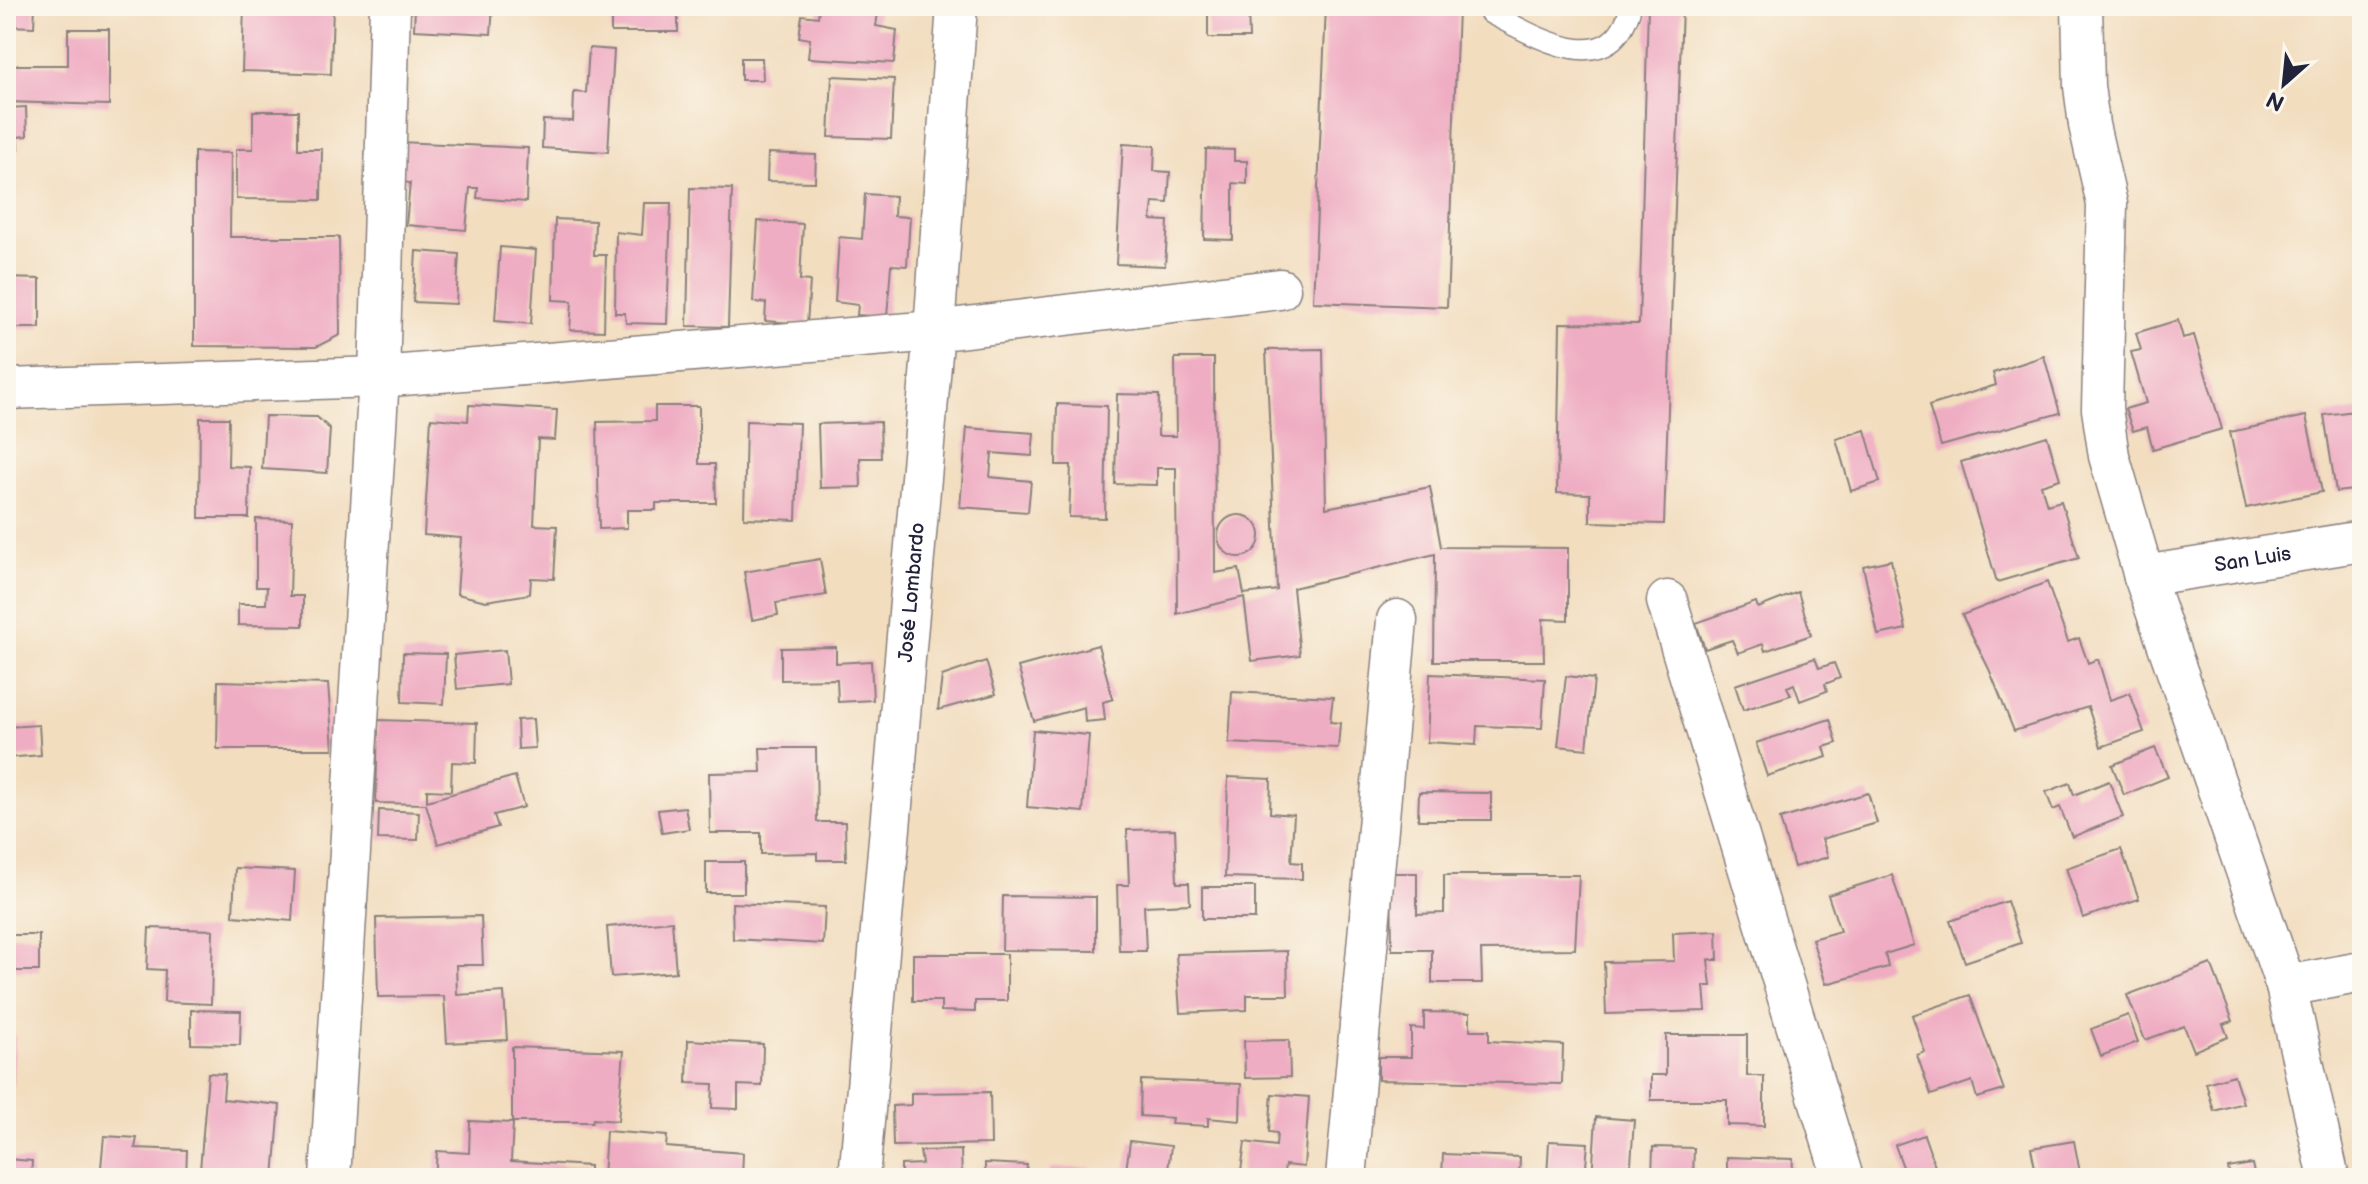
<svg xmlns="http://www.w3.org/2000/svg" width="2368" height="1184" font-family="'Balsamiq Sans',sans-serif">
<rect width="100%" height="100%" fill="#fbf7ec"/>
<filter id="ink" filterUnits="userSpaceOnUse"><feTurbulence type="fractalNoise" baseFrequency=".0125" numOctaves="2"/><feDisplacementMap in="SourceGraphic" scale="16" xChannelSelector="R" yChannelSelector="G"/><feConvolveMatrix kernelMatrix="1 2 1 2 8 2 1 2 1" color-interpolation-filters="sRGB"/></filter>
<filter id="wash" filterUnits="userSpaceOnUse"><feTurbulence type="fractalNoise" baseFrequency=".006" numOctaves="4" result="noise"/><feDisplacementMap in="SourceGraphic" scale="32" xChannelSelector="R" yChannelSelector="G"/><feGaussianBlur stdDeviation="1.8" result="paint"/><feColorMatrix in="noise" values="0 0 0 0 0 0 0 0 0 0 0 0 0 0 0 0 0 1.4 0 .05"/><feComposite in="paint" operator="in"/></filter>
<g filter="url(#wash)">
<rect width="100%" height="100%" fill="#f2ddbf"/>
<g id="blocks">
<path fill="#efadc3" d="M6,6H35L34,27L6,26Z
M244,6H333L331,74L242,71Z
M415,6H493L491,34L414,30Z
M611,6H678V32H611Z
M819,6H879L876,26L897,30L894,63L808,58L810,39L799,37L802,15L818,17Z
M1208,6H1248L1249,38H1208Z
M1326,6H1424L1458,9L1447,307L1313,302Z
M1648,6H1682L1664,524L1590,522V494L1557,493L1560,323L1639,324Z
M68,29H109V105L6,102V65H68Z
M589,48L614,50L608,152L542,148L543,120L573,121L574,92L586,93Z
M741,58H762L763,80H741Z
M832,76L894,79L891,139L829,137Z
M26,107L27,136L17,137L18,149L6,150V108Z
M253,111H298V149H322L321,200L236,199V149H253Z
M399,142L528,148L526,202L477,198L478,188H470L466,230L406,225L410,183L397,181Z
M1123,144L1155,146L1154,171L1170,172L1168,203L1153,202L1151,220L1168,221L1165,266L1116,264Z
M1206,149L1234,150V161H1247V184L1233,183V240L1204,239Z
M194,152L231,153L230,237H339L340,335L316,347L194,346Z
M768,153L816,155L815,182L767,181Z
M690,188L732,189L728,327L687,326Z
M865,194L895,196L894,216L910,217L907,266L891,265L887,317L857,315L858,305L835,302L839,237L862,239Z
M644,203H671L667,324L626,323L625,313H615L616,232L642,235Z
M555,219L595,221L594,255H606L604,331L570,330L572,301L553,300Z
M758,221L803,224L800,280L810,281L807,324L765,321L766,303L753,302Z
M500,247L536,250L531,324L495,321Z
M416,251L459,254L456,304L413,302Z
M6,278L40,279V328H6Z
M2178,320L2183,338L2194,335L2222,429L2153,449L2147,427L2133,431L2125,409L2146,403L2131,352L2141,350L2136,333Z
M1323,349L1326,508L1430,487L1441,547L1568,548V620L1543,619L1544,661H1434L1435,554L1293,588L1300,655L1252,661L1244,597L1177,614L1176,468H1157V485L1115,484L1117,394L1159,395L1158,436H1176L1175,358H1214L1215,573L1239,569L1244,594L1277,590L1266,350Z
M2044,356L2060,413L1941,446L1929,406L1996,385L1993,373Z
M1057,404L1107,406L1105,518L1069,517L1071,465H1056Z
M469,405L557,410L555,440L538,439L534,525L557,526L554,579L531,578L530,594L486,601L457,594L461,538L424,535L431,418L468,421Z
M655,406H699V464H715L716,503H656V510H627V528L599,529L597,422L655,421Z
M2362,410V489L2336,492L2324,415Z
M265,416L317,417L330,429L327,473L262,469Z
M2306,416L2322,492L2246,508L2230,432Z
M200,418H229L228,466L250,467L249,518H199Z
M746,421L799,423L796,520L744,518Z
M880,422L881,458H860L861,487L820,488L818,424Z
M967,428L1034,433L1032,456L992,453L990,477L1031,481L1028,512L960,507Z
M1865,430L1880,482L1851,491L1836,439Z
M2047,436L2060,479L2041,485L2043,492L2047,505L2061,501L2079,558L1997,582L1961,462Z
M1218 536a21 21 0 1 1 42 0a21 21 0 1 1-42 0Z
M256,519L292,520L290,596H303V626L238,625V604H266L267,587H256Z
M820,559L826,595L776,603L778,615L752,620L744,572Z
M1891,560L1906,629L1878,635L1863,566Z
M2047,582L2068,642L2079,638L2088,663L2098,659L2110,700L2130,693L2144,732L2101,747L2088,707L2014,731L1989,669L1962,615Z
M1798,592L1811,635L1765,651L1763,644L1738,653L1732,640L1705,649L1696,623L1756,602L1758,608Z
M1098,645L1113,699L1103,702L1105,720L1085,722L1084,707L1034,721L1018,667Z
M836,647V663L871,661L873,700L838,702L837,679L781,680V648Z
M505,650L508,684L457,689L454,655Z
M403,653L446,654L444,704L402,702Z
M1815,658L1819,668L1834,663L1840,678L1825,684L1827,691L1800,701L1794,684L1787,687L1791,695L1743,710L1735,685Z
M986,661L996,694L938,710L942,676Z
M1430,674L1545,679L1542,728L1477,726L1476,745L1427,742Z
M1566,676L1594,679L1587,749L1558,746Z
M218,681L328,684L333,749H217Z
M1232,692L1333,697L1330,722L1340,723L1338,748L1229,743Z
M533,719L535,748L518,749L517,720Z
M1830,719L1837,743L1824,747L1827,757L1767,776L1756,743Z
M378,720L477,723L476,763L452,762L451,791L427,790V801L515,776L524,807L494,815L498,827L438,844L426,804L376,803Z
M39,725L41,755L6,758V727Z
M1033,730L1089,735L1083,812L1027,807Z
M760,748H816L817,822H845L846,860H817V853L761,854V833H710L709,773L761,772Z
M2155,748L2168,777L2124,795L2112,765Z
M1228,777L1271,779L1270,813L1294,815L1291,862L1302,863V879L1225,877Z
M2109,781L2123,817L2072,837L2060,807L2053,810L2046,792L2070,783L2074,795Z
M1419,792L1491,793V820H1418Z
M1868,793L1877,823L1822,839L1828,857L1794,867L1780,819Z
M685,807L689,829L662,833L658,810Z
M379,810L419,812L418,840L378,839Z
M1175,829L1177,883H1189L1190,904L1144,906L1146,951H1119L1117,885H1129L1127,830Z
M2121,849L2139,899L2083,918L2066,868Z
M706,862H744V893H706Z
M235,868L295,871L292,921L233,916Z
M1391,873H1417V914L1444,913V875H1579L1575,949L1481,950L1482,983H1432V950H1392Z
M1892,875L1914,945L1885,954L1888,967L1826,984L1812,939L1840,931L1828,895Z
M1202,887H1255V919H1202Z
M1003,896L1096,897V951L1002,950Z
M2007,901L2021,943L1965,962L1950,921Z
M732,903L825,907L823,944L733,939Z
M481,916L483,965H456L457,995L504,992L507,1040L447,1043L444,996L378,997L376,918Z
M672,921L676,972L611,977L607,927Z
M149,928L213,930L211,1004L164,1002L165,970L147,969Z
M1717,931L1718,960H1708L1711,986H1704L1706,1011L1606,1014L1604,962L1674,961L1673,933Z
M6,935H39V971H6Z
M1287,951L1288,995H1247V1010L1180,1013L1176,954Z
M913,954H1007V1001H975V1012L941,1011V1001H913Z
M2211,964L2233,1021L2223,1024L2228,1037L2194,1051L2184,1026L2145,1040L2127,995Z
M1970,995L2004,1090L1977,1098L1972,1081L1931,1095L1917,1055L1925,1052L1912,1015Z
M191,1010L241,1011L240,1045L191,1044Z
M1424,1012L1470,1013V1030H1489V1041L1563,1045L1562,1084L1378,1080V1057H1411V1028L1424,1029Z
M2128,1015L2138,1042L2101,1056L2091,1029Z
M6,1035H15L14,1086H6Z
M1666,1035H1747V1076H1764V1126L1727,1125V1100H1651V1075H1666Z
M688,1040L763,1044L762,1086L738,1085V1109L712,1108L713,1084L687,1083Z
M1289,1040L1290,1077L1245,1078L1244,1041Z
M512,1047L624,1051L618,1121L593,1119L592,1122H512Z
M208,1073L225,1074L223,1099L280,1105L274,1177L200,1170Z
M2234,1075L2243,1103L2214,1111L2206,1083Z
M1141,1080L1241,1084L1240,1121L1208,1118V1126L1171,1124L1172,1118L1140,1116Z
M990,1092L991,1144L893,1146L892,1106L911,1105V1093Z
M1272,1094L1309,1097L1304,1167L1285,1165L1283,1178H1240L1245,1142L1276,1146L1277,1133L1269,1132Z
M1596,1117L1634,1120L1630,1178H1592Z
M470,1121L513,1123L511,1161L589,1166V1178H435L437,1151L469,1153Z
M606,1131L667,1136L666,1147L743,1153L742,1178H603Z
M1924,1135L1939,1178H1907L1895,1145Z
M104,1136L137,1138L135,1148L187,1150L186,1178L131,1175L130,1178H100Z
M1130,1141L1171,1146L1167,1178H1125Z
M1549,1141L1588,1143L1585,1178H1547Z
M2074,1141L2081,1178H2037L2031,1148Z
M1653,1147L1694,1148L1693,1178H1652Z
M961,1150L962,1178H901V1165L922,1164L920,1151Z
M1443,1154L1520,1157L1519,1178H1442Z
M1727,1157L1793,1159L1792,1178H1727Z
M6,1159L32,1161L31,1178H6Z
M985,1163L1027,1165L1026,1178H985Z
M2252,1164L2255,1178H2230L2228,1168Z
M1050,1168H1091V1178H1050Z"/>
</g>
</g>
<g filter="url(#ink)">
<use href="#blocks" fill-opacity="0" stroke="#8a807d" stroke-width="2"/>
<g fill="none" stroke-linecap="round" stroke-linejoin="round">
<defs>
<path id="service" d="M1490,13C1535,36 1611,85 1631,6"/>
<g id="minor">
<path d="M2082,6L2084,86L2089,125L2107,204L2102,409L2109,456L2144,576L2286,986L2329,1178"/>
<path d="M6,389L379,377L934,331L1280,289"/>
<path id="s1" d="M2144,576L2362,541"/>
<path d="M1667,601L1843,1178"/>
<path d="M2286,986L2362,972"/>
<path d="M330,1178L379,377L390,6"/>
<path id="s2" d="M859,1178L934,331L957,6"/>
<path d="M1346,1178L1397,620"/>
</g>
</defs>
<use href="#service" stroke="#8a807d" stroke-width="23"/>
<use href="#minor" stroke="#8a807d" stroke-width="43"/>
<use href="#service" stroke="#fff" stroke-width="20"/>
<use href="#minor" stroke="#fff" stroke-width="40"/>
</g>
</g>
<g text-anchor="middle" stroke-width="7" stroke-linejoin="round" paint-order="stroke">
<g font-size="20" fill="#22223b" stroke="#fbf7ec">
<text dy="7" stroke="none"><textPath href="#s1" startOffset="110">San Luis</textPath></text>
<text dy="7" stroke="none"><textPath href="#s2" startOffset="588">José Lombardo</textPath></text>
</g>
</g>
<rect width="2368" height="1184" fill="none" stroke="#fbf7ec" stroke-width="32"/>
<g transform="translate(2284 84) rotate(207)" stroke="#fbf7ec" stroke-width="6" paint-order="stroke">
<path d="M0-6L14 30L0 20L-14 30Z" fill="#22223b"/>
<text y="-12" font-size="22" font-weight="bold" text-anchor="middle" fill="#22223b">N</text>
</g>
</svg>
